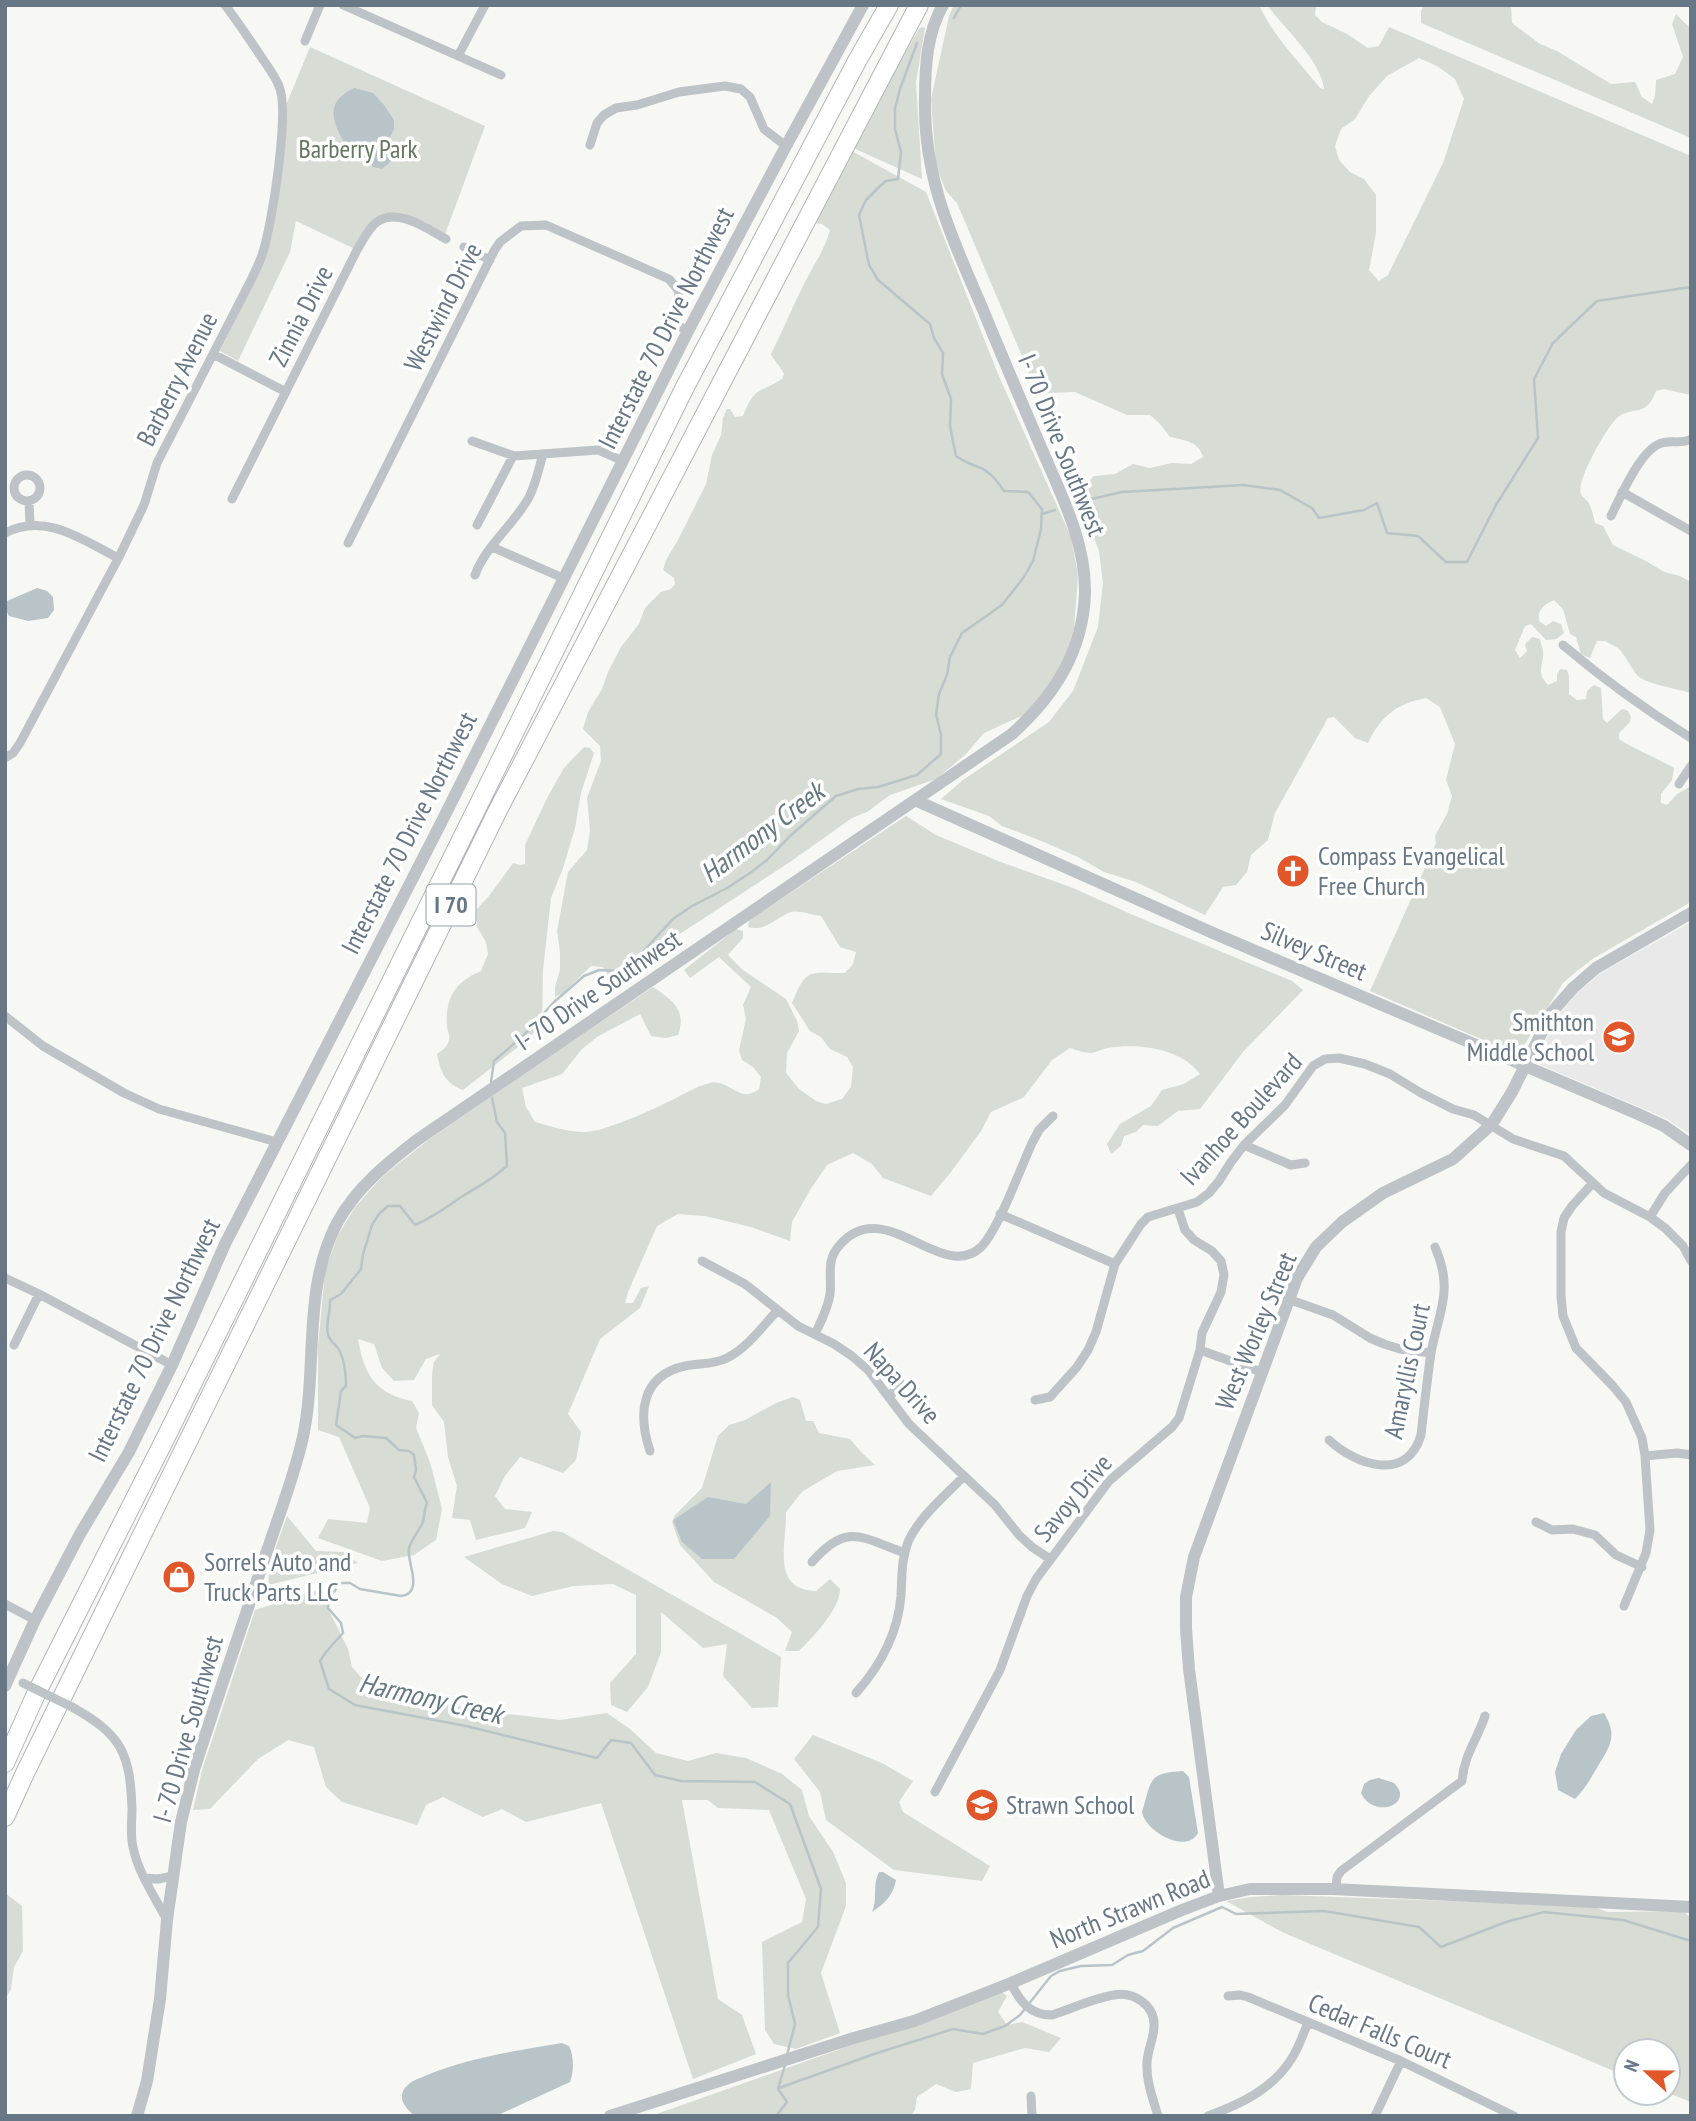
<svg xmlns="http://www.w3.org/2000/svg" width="1696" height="2121" font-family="'PT Sans Narrow',sans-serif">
<rect width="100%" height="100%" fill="#f7f7f4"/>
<path fill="#e8e9e8" d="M1691,922V1135L1665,1118L1541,1065L1538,1056L1557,1018L1576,994L1602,972Z"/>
<path fill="#d7dcd4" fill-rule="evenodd" d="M954,5H1259C1275,39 1297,59 1320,88L1324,89C1321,60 1284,28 1267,5H1316L1315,15L1322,22L1347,34L1368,48L1379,46L1389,27L1691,156V395L1664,389L1656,391C1646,418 1635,405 1618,417C1608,425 1575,482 1581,494C1582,497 1586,499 1588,502C1592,508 1593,516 1595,523L1603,526L1613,545L1646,561L1664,572L1680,576L1691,582V693C1679,689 1646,684 1638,676C1633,671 1625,655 1619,649C1616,646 1609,644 1605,641H1597L1590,658L1581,654L1576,637L1570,634L1563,609L1554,600C1545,604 1537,609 1539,621L1546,626L1553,621L1561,624L1564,633L1556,639L1546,640L1531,624L1525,626L1515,650L1520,658L1527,651L1525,644L1532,637L1540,639C1541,645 1544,651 1543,657C1541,669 1538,675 1548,685L1557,681V674L1560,669L1567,670L1569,677V694L1577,700L1586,699L1587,691L1594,685L1601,688L1603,719L1607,723L1622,709L1628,711L1631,717L1630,722L1619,733V739C1637,751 1656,757 1674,768L1672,780L1661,794V803L1667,805L1677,794L1691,786V902L1594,958L1577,971L1563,983L1518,1055L1370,991L1436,843L1435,836L1447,814L1452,796L1446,780L1455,744L1440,707L1426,698C1396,704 1381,716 1368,743L1355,738L1334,717L1328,718L1275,813L1268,840L1251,855L1247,872L1236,885L1223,887L1205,915L1136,882L1104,872L1078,857L1044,842L1002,826L989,816L941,799L963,780L1049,722L1073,691L1098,627L1103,583L1099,551L1077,493L1094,476L1115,474L1133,464L1150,468L1172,463L1191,464L1203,457C1199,442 1185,440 1170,437L1160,424L1150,415H1127L1075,392L1048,393L1030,375L957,203L946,191L936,166L931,99L949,16ZM1419,58L1437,66L1455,79L1464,99L1443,163L1388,275L1379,281L1369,270L1376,233V195L1364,179L1350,172L1339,160L1335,146L1341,129L1355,119L1369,96L1387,76Z
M1424,5H1511L1512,23L1540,44L1557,51L1611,84L1635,82L1642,97L1652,104L1655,96L1656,80L1675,74L1683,57L1672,24L1676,14L1691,29V138L1421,23V11Z
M922,27L925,28L916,82L922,179L851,147L919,29Z
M310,47L485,126L444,237L415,223L379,220L357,250L296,221L290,252L238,361L220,351L257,276L272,235L287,103Z
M850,150L926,192L998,374L1071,537L1078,575L1074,629L1064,663L1028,713L984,733L965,755L936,779L890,795L867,812L852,818L790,862L669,941L618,983H613L603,967L591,966L563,993L555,997V987L560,970V952L557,931L568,872L587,850L590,830L587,798L601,761L600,746L583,729L588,712L602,689L608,672L621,647L639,624L645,608L661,592L671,589L675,584L674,578L663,570L666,560L678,540L706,484L712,455L721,435L723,418L727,409H730L735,417L743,416C755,386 758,394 782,379L784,374C781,366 772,359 771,354C783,331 792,307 804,284C813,266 825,249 830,230L822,224L814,223Z
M584,747L590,748L594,753L581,793L575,828L563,868L551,898L543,970L542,1024L527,1040L463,1090C445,1083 441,1073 437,1054C441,1051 446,1048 448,1043C451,1037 448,1032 447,1027C445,998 455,982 481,971L488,954L486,942L477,927V909L489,896L513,863L521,865L525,864V845L547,798L564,768Z
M906,816L936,835L998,861L1073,888L1133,915L1292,981L1303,990L1243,1052L1200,1109L1178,1111L1158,1126L1143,1125L1136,1132L1124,1136L1121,1146L1111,1154L1107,1144L1120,1124L1151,1106L1162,1090L1184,1084L1200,1074C1181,1048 1137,1043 1108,1048C1102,1049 1097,1052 1091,1053C1085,1053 1076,1050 1070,1048L1052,1060L1024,1097L991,1112L981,1131L951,1172L931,1196L883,1178L872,1164L853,1153L827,1165L810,1190L792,1222L790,1241L751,1227L705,1216L678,1214L657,1226L628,1292L625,1303H633L641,1288L649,1286L640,1308L600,1339L568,1414L581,1432L576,1460L563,1473L520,1457L505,1476L495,1496L505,1509L532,1512L525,1528L476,1540L470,1520L452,1518L457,1486L448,1457L444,1422L432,1405V1374L434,1362L440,1354L426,1359L414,1380L394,1381L382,1368L374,1344L358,1339C364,1374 375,1394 412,1401L419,1413L416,1428L430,1462L442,1509L436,1540L414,1555L382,1561L318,1538L328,1519L367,1523L370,1508L339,1437L318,1430V1347L325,1271L338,1235L355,1207L383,1176L427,1141L528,1071L653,987C672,1000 687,1009 678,1035L666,1038L651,1036L640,1014L597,1037L582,1049L562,1074L522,1088L526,1107L535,1122C549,1126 569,1132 583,1132C602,1133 652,1110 670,1101C683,1095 696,1086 710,1083C731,1079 739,1105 759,1089L761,1077L753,1067L742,1060L739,1050L746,1019L743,1005L751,987L719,957L690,978L684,970L736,929L743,931V938L728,955L743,970L786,999L797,1021L799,1031L787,1053L786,1073L799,1089L816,1101L826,1104L842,1099L851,1087L853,1067L847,1057L830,1049L821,1037L810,1031L792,1003C807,967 808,973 845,973L853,964L856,952L840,947L821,916C812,915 800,910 791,912C776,917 766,932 748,927L749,920Z
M793,1397L800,1400L806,1421H813L819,1433L850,1439L861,1452L875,1465L837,1471L803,1491L786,1512C787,1542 770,1590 816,1591L830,1579L840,1589C840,1609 813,1637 799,1651H785L792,1632L777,1618L714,1582L680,1545L672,1522L675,1515L702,1488L718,1436L729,1425L745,1420L776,1403Z
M287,1516L316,1551L343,1552L358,1563L268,1585L270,1563Z
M553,1531L562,1532L781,1657L778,1707L752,1708L723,1676L727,1644L703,1648L661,1612V1652L648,1687L627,1712L611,1705L610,1683L636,1654V1595L613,1584L573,1586L532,1596L502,1584L464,1557Z
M319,1590L348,1649L352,1667L366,1683L400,1696L492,1712L560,1720L607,1713L630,1729L656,1753L688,1761L716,1753L746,1758L782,1774L802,1790L809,1816L833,1852L846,1883V1906L821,1973L840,2033L796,2049L774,2044L765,2030L762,1942L802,1922L806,1899L769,1810L718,1808L708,1800H682L718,1999L742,2015L756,2054L693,2079L601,1803L526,1822L502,1809L483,1817L443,1797L426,1805L417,1825L342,1802L326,1787L314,1747L288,1740L258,1759L210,1809L193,1810L202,1770L255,1610Z
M813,1735L882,1763L913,1781L899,1802L903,1812L990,1866L982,1881L894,1870L826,1820L820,1792L794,1759Z
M5,1893L22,1906L23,1951L14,1967L11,1989L5,2000Z
M1282,1895L1591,1906L1608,1912L1683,1911L1691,1918V2102L1668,2093V2051H1626V2076L1284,1933L1226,1901L1251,1897Z
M1002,1992L1007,1996L998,2012L1007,2025L1022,2022L1061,2038L1049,2052L1025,2048L973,2063L971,2089L956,2092L936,2084L917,2097L915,2110L910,2116H651Z"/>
<path fill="#b9c4c9" d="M354,88L373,93L384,105L394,120V129L388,142L391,152L390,162L382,169L373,167C365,157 360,158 351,152C346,148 342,138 339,133C329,111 332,99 354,88Z
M37,588L47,591L53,597L54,610L48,618L28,621L9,616L5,609L7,601Z
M771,1482L770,1516L734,1559H702L682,1542L673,1520L708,1497L746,1504Z
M1604,1713C1618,1736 1610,1746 1598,1766C1591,1778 1585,1789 1575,1799L1558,1790L1555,1772L1561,1754L1576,1730L1591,1716Z
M1183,1771L1189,1777L1198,1833C1186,1855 1145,1831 1142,1812C1152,1780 1147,1773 1183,1771Z
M1379,1778L1394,1783C1396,1785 1400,1790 1400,1793C1402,1809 1371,1815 1361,1793L1364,1784L1370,1780Z
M879,1872H883L896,1880C893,1896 885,1903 872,1912C878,1899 872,1885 879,1872Z
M562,2043L569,2046C574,2055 574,2072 570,2082L496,2116H415C405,2108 395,2096 408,2085C412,2080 421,2078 427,2075C471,2057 515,2051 562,2043Z"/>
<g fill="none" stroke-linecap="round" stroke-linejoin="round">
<path stroke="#b9c4c9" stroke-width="2.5" d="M954,18L961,5
M1074,503L1122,492L1244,485L1280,490L1312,508L1319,518L1364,510L1377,503L1387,533L1418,536L1446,562H1467L1496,505L1538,438L1534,379L1553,343L1597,301L1691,287
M1042,514L1055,510
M491,1082L494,1061L524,1035L554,1002L584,976L599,970L616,971L636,959L673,919L692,906L727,888L750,873L767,860L790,836L836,796L858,789L878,787L917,775L941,754V735L936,714L939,694L947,675L950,657L962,633L1002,605L1024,577L1033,561L1041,529L1042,509L1028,492L1004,491C997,481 990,471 978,467C969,463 964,462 956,456L950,426L951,399L942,374L943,353L934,338L930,324L878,280L869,265L859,215L866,200L880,186L886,181L898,179L901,152L895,129V109L900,89L917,43
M492,1098L497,1122L505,1133L507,1166C494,1178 481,1185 466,1194C449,1205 434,1217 415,1225L400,1206H388L379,1214L372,1225L363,1254L361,1269L341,1294L330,1300C331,1312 325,1323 328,1334C330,1343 337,1344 340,1352C345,1362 346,1376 346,1386L341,1391L336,1425L355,1438L363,1436L386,1438L399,1450L409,1451L414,1455L416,1470L414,1477L427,1503C424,1510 425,1517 422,1524C418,1532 412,1539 409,1548C406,1561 425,1593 401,1596L360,1589L350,1583H341L328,1599V1608L341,1623L343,1633L326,1652L320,1661L329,1689L355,1705L466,1726L597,1758L611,1740L631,1743L655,1775L681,1781L755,1782L790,1804L821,1889L818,1927L788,1963V1995L795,2024L787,2055
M779,2088L877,2053L953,2029L983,2034L1005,2026L1020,2015L1051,1976L1060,1971L1081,1966L1112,1965L1128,1955L1143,1951L1173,1928L1222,1907L1236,1914L1324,1911L1419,1927L1441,1947L1506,1922L1544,1912L1623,1920L1691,1941
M776,2116L787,2102L778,2089L785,2065"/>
<defs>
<path id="motorway" d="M5,1763L36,1694L164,1441L685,387L857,61L889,5
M5,1817L26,1771L498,810L919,5"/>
</defs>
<use href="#motorway" stroke="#b2b6ba" stroke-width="20"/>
<path stroke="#bec3c7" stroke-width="9" d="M343,5L501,75
M305,41L320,5
M458,56L485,5
M590,145L597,123L604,115L616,108L637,105L679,92L725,86L741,89L750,97L764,129L786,146
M464,247L490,260
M213,354L286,392
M472,441L514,456L598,450L623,461
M14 488a13 13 0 1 1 26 0a13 13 0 1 1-26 0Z
M1622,492L1691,531
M232,499L357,250C363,241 368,228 377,222C397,207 428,229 446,239
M29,501L30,525
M1611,516C1621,496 1639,453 1659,444C1669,439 1681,445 1691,439
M477,525L513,456
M5,533C46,512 83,540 118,558
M348,543L494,251L500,242L521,226L546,225L669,279L679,291L678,302L670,321L688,331
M492,547L563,578
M475,575C486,545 514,525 529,497C536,484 539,468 543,454
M1563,645C1603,679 1646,710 1691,738
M5,758L13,753L20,743L119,557L144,505L157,463L250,282C255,272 260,262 263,252C272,224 290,111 279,86C275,76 268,67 262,58C250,40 238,22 225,5
M1679,784L1691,766
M5,1016L43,1046L124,1093L159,1109L277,1142
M1244,1145L1291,1165L1305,1163
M1592,1184L1572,1206L1564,1218L1561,1232V1296L1563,1316L1576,1348L1612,1385L1626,1402L1642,1438L1645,1456L1650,1530L1646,1553L1624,1606
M1000,1214L1115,1264
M1650,1217L1665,1193L1691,1165
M702,1261L745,1284L798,1326L834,1344L852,1356L869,1371L909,1424L995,1505L1019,1535L1032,1547L1050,1559
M5,1278L39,1294L172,1365
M1288,1299L1333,1315L1370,1338L1384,1344L1400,1349L1431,1353
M815,1334C821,1322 828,1307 830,1294C832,1277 826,1262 838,1247C883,1191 940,1283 980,1248C997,1233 1021,1167 1032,1143L1039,1130L1053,1116
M14,1345L39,1294
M1200,1350L1261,1372
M872,1375C886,1367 896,1365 900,1384L889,1397
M1035,1400L1050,1397L1077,1367L1088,1350L1096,1332L1115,1264L1141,1224L1148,1217L1197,1202L1209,1193L1219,1181L1231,1162L1244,1145L1285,1105L1313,1066L1325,1059L1339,1058L1365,1064L1390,1074L1421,1093L1453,1109L1474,1115L1513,1139L1564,1156L1604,1193L1650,1217L1665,1228L1683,1246L1691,1261
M1329,1440C1356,1465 1407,1483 1421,1435C1424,1408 1427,1380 1431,1353C1439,1311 1454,1290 1435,1247
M650,1451C638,1415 640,1376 685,1366C699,1363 713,1365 727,1358C747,1348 762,1327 777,1311
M1645,1456L1677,1453L1691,1455
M1536,1522L1552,1530L1573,1529L1595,1535L1616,1555L1642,1567
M812,1562C847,1522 860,1537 905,1553
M5,1604L35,1620
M856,1693C880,1666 898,1633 901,1596C902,1578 901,1560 908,1542C919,1517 945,1496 964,1476
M72,1707C122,1735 130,1753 132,1809C132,1821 130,1835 133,1847C138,1873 155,1897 167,1920
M935,1792L1000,1670L1027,1596L1036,1579L1109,1481L1172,1427L1179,1418L1200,1350L1202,1333L1221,1292L1224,1275L1221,1261L1212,1251L1194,1240L1185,1230L1178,1209
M145,1878L158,1879L173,1876
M1336,1889L1337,1877L1341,1871L1462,1781C1464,1755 1477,1740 1485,1716
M1011,1983C1020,2002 1030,2015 1052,2015C1071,2009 1094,1998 1114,1995C1133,1991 1155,2005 1154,2026C1154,2039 1147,2051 1147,2063C1146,2081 1153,2099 1158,2116
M1228,1996L1240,1995L1248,1997L1401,2061L1514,2116
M1031,2096L1032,2116
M1208,2116C1241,2104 1273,2089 1292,2058C1299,2047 1303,2034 1308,2023
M1375,2116L1401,2061"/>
<path stroke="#bec3c7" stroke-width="12" d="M917,801L1213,933L1638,1114L1664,1126L1691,1145
M5,1686L35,1620L80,1534L129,1452L172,1365L225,1244L440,825L688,331L786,146L863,5
M1219,1896L1189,1669L1186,1629V1597L1194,1557L1297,1278L1316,1247L1342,1222L1383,1193L1453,1159L1492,1124L1512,1092L1552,1012L1573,988L1596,968L1691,913
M137,2116L147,2081L160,1999L167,1920L181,1822L194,1770C217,1698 242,1626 266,1554C279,1515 294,1477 303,1437C318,1366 302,1290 337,1223C356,1188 386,1164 417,1140L1012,734C1054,696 1083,652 1085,593C1086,544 1062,496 1043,452C1022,403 1001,354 981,305C951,236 923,176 925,98C925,66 927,33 943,5
M610,2116L854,2038L914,2021L1011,1983L1182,1910L1219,1896L1250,1889H1333L1691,1907"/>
<use href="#motorway" stroke="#fff" stroke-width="18"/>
<path stroke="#bec3c7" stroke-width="9" d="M23,1683L72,1707"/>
</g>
<defs>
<symbol id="church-disc" viewBox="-11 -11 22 22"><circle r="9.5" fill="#e2572a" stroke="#fff"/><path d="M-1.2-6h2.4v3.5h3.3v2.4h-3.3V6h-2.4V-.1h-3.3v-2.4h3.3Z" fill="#fff"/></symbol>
<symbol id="school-disc" viewBox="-11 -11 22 22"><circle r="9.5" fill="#e2572a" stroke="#fff"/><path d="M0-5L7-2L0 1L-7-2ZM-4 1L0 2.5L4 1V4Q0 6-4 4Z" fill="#fff"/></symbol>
<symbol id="shop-disc" viewBox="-11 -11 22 22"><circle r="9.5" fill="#e2572a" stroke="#fff"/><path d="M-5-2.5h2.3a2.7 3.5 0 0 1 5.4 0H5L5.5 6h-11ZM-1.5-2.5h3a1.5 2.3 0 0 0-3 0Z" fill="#fff"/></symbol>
</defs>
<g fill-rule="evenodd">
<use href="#church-disc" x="1274" y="852" width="38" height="38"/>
<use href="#school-disc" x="1600" y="1018" width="38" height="38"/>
<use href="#shop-disc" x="160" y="1558" width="38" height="38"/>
<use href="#school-disc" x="963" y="1786" width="38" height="38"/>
</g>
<g text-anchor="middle" stroke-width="7" stroke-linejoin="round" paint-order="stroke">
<rect fill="#fff" stroke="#95a0aa" stroke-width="2" x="426.5" y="884.5" width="49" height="41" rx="5"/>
<g font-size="24" font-weight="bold" fill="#677785">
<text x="451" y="913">I 70</text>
</g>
<g font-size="26" fill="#667761" stroke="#fff">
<text x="358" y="158">Barberry Park</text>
</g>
<g font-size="26" fill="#677785" stroke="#fff">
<text transform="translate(443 307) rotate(-63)" y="9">Westwind Drive</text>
<text transform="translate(301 316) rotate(-63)" y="9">Zinnia Drive</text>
<text transform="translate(666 328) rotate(-63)" y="9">Interstate 70 Drive Northwest</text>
<text transform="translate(177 379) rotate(-63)" y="9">Barberry Avenue</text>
<text transform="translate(1062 445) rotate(68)" y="9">I- 70 Drive Southwest</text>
<text transform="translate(409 833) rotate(-63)" y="9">Interstate 70 Drive Northwest</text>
<text transform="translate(1314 951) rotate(23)" y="9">Silvey Street</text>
<text transform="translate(598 990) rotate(-34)" y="9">I- 70 Drive Southwest</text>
<text transform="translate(1241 1119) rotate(-48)" y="9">Ivanhoe Boulevard</text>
<text transform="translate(1256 1331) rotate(-67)" y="9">West Worley Street</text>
<text transform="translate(154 1340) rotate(-64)" y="9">Interstate 70 Drive Northwest</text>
<text transform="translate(1407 1371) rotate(-78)" y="9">Amaryllis Court</text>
<text transform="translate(902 1383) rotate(48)" y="9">Napa Drive</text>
<text transform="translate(1073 1498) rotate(-50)" y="9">Savoy Drive</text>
<text transform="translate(188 1729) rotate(-74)" y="9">I- 70 Drive Southwest</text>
<text transform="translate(1130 1909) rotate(-22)" y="9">North Strawn Road</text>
<text transform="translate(1380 2031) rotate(23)" y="9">Cedar Falls Court</text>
</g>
<g font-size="26" fill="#677785" stroke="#fff" text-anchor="start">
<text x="1318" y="865">Compass Evangelical<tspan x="1318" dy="30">Free Church</tspan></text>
<text x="1594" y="1031" text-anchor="end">Smithton<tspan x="1594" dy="30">Middle School</tspan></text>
<text x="204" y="1571">Sorrels Auto and<tspan x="204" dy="30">Truck Parts LLC</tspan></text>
<text x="1006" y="1814">Strawn School</text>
</g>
<g font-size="28" font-style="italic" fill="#637881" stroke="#fff">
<text transform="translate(762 832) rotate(-37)" y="10">Harmony Creek</text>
<text transform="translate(431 1698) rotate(13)" y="10">Harmony Creek</text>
</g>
</g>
<rect width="1696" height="2121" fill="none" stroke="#677785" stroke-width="14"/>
<g transform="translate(1647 2072) rotate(292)"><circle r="33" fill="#ffffff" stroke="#c2c9ce" stroke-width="2"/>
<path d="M0-5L12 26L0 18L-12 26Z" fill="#e2572a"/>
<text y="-10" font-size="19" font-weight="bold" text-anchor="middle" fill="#677785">N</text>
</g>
</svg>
